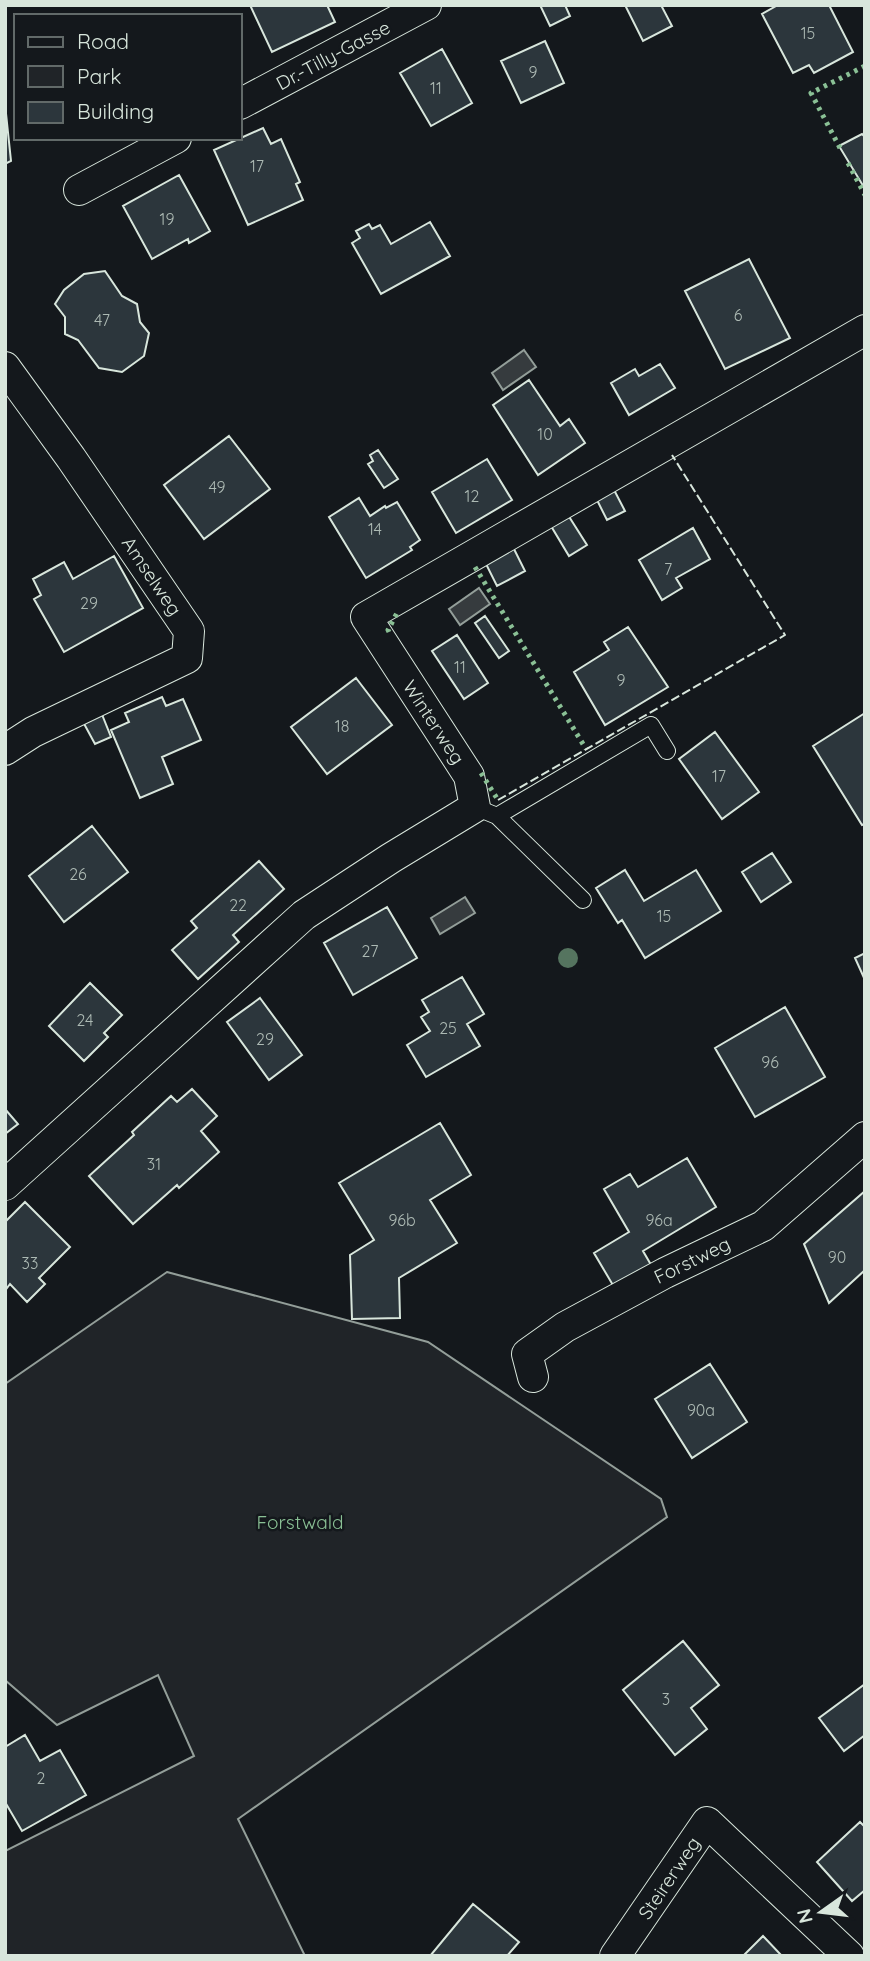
<svg xmlns="http://www.w3.org/2000/svg" width="870" height="1961" font-family="Quicksand,sans-serif">
<rect width="100%" height="100%" fill="#14181c"/>
<path fill="#202428" stroke="#939e99" stroke-width="2" d="M167,1272L428,1342L661,1499L667,1517L238,1819L305,1956H5V1851L194,1756L158,1675L57,1725L5,1680V1384Z"/>
<path fill="#363b3e" stroke="#939e99" stroke-width="2" d="M524,350L536,367L503,390L492,373Z
M479,588L490,604L460,625L449,609Z
M465,897L475,913L440,934L431,918Z"/>
<path fill="#2c363c" stroke="#d8e6dc" stroke-width="2" d="M250,5H327L335,22L272,52Z
M540,5H565L570,16L550,26Z
M625,5H661L672,26L643,41Z
M778,5H829L853,52L814,73L809,65L793,73L762,14Z
M545,41L564,83L521,103L501,61Z
M442,49L472,103L431,126L400,73Z
M5,104L11,161L5,164Z
M263,128L271,144L281,139L300,182L296,184L303,200L248,225L214,150Z
M862,134L865,137V189L839,146Z
M179,175L210,231L189,243L188,239L152,259L123,206Z
M430,222L450,256L381,294L352,243L360,238L356,231L369,224L372,229L380,225L391,244Z
M749,259L790,338L725,369L685,291Z
M105,271L122,296L137,304L140,322L149,333L144,356L122,372L99,368L78,340L65,334V317L55,304L64,290L84,274Z
M660,364L675,388L629,415L611,383L635,369L639,376Z
M529,380L560,426L569,419L585,443L538,475L493,405Z
M229,436L270,489L204,539L164,485Z
M378,450L398,479L384,488L368,464L373,461L370,455Z
M487,459L512,500L456,533L432,492Z
M612,486L625,511L607,520L595,496Z
M359,498L370,516L385,506L386,508L397,502L420,540L410,547L412,550L366,578L329,517Z
M568,515L587,545L569,556L551,526Z
M693,528L710,559L676,578L682,588L662,600L639,560Z
M511,543L525,571L497,586L483,558Z
M114,556L143,608L64,652L34,599L41,595L33,579L64,562L73,579Z
M485,616L509,651L499,658L475,623Z
M628,627L668,687L605,725L574,672L609,650L604,642Z
M457,635L488,683L464,699L432,651Z
M356,678L392,725L327,774L291,727Z
M162,697L166,706L183,699L201,740L162,757L173,784L140,798L111,730L129,722L125,713Z
M101,712L111,737L95,744L82,720Z
M865,713V824L862,825L813,746Z
M715,732L759,792L722,819L679,759Z
M92,826L128,872L64,922L29,876Z
M772,853L791,882L761,902L742,872Z
M259,861L284,889L233,935L239,942L198,979L172,950L197,928L191,921Z
M625,870L644,901L696,870L721,911L645,958L622,920L618,923L596,888Z
M387,907L417,958L353,995L324,943Z
M865,953V980L855,958Z
M462,977L484,1014L467,1024L480,1046L426,1077L407,1045L430,1031L421,1017L429,1012L422,1000Z
M90,983L122,1015L104,1033L108,1037L84,1061L49,1026Z
M260,998L302,1055L269,1080L227,1022Z
M785,1007L825,1077L755,1117L715,1048Z
M192,1089L217,1116L201,1131L219,1152L179,1188L177,1185L133,1224L89,1176L134,1135L132,1132L171,1096L177,1102Z
M5,1109L18,1124L5,1134Z
M440,1123L471,1175L430,1200L457,1243L399,1278L400,1318L352,1319L350,1255L374,1240L339,1183Z
M687,1158L716,1207L643,1251L654,1270L617,1292L594,1253L629,1232L604,1189L630,1174L638,1187Z
M865,1191V1270L829,1303L804,1244Z
M25,1202L70,1247L39,1278L45,1284L27,1302L10,1284L7,1288L5,1286V1222Z
M710,1364L747,1422L692,1458L655,1399Z
M683,1641L719,1685L691,1708L707,1729L675,1755L623,1690Z
M865,1684V1735L844,1751L819,1718Z
M25,1735L40,1761L60,1750L86,1795L22,1831L5,1802V1747Z
M860,1822L865,1827V1890L852,1901L817,1862Z
M473,1904L519,1942L507,1956H430Z
M763,1936L782,1956H743Z"/>
<g fill="none" stroke-linecap="round" stroke-linejoin="round">
<defs>
<path id="service" d="M475,807L497,816L651,725L667,751
M497,816L583,900"/>
<path id="minor" d="M240,104L426,5
M79,190L176,138
M5,367L71,458L189,631L187,658L33,732L5,750
M5,1185L304,915L391,858L475,807L469,776L366,617L865,330
M533,1377L527,1354L565,1327L665,1273L763,1226L865,1137
M615,1956L707,1822L849,1956"/>
</defs>
<use href="#service" stroke="#d8e6dc" stroke-width="18"/>
<use href="#minor" stroke="#d8e6dc" stroke-width="32"/>
<use href="#service" stroke="#14181c" stroke-width="16"/>
<use href="#minor" stroke="#14181c" stroke-width="30"/>
<path stroke="#8ac095" stroke-width="5" stroke-dasharray="3.5 5" stroke-linecap="butt" d="M840,148L811,93L865,66
M848,163L865,195
M475,567L586,749
M389,632L388,630L397,613
M481,773L498,800"/>
<path stroke="#d8e6dc" stroke-width="2" stroke-dasharray="9 3.5" stroke-linecap="butt" d="M498,800L785,635L672,455"/>
</g>
<circle fill="#55745f" cx="568" cy="958" r="10"/>
<g text-anchor="middle" stroke-width="5" stroke-linejoin="round" paint-order="stroke">
<g font-size="16" fill="#adbab4">
<text x="808" y="39">15</text>
<text x="533" y="78">9</text>
<text x="436" y="94">11</text>
<text x="257" y="172">17</text>
<text x="167" y="225">19</text>
<text x="738" y="321">6</text>
<text x="102" y="326">47</text>
<text x="545" y="440">10</text>
<text x="217" y="493">49</text>
<text x="472" y="502">12</text>
<text x="375" y="535">14</text>
<text x="668" y="575">7</text>
<text x="89" y="609">29</text>
<text x="460" y="673">11</text>
<text x="621" y="686">9</text>
<text x="342" y="732">18</text>
<text x="719" y="782">17</text>
<text x="78" y="880">26</text>
<text x="238" y="911">22</text>
<text x="664" y="922">15</text>
<text x="370" y="957">27</text>
<text x="85" y="1026">24</text>
<text x="448" y="1034">25</text>
<text x="265" y="1045">29</text>
<text x="770" y="1068">96</text>
<text x="154" y="1170">31</text>
<text x="402" y="1226">96b</text>
<text x="659" y="1226">96a</text>
<text x="837" y="1263">90</text>
<text x="30" y="1269">33</text>
<text x="701" y="1416">90a</text>
<text x="666" y="1705">3</text>
<text x="41" y="1784">2</text>
</g>
<g font-size="19" fill="#d8e6dc" stroke="#14181c">
<text transform="translate(333 55) rotate(-28)" y="7">Dr.-Tilly-Gasse</text>
<text transform="translate(152 576) rotate(56)" y="7">Amselweg</text>
<text transform="translate(434 722) rotate(57)" y="7">Winterweg</text>
<text transform="translate(692 1260) rotate(-26)" y="7">Forstweg</text>
<text transform="translate(669 1878) rotate(-56)" y="7">Steirerweg</text>
</g>
<g font-size="19" fill="#8ac095" stroke="#14181c">
<text x="300" y="1529">Forstwald</text>
</g>
</g>
<rect width="870" height="1961" fill="none" stroke="#d8e6dc" stroke-width="14"/>
<rect x="14" y="14" width="228" height="126" fill="#14181c" stroke="#626a69" stroke-width="2"/>
<rect x="28" y="37" width="35" height="10" fill="#14181c" stroke="#626a69" stroke-width="2"/>
<text x="77" y="49" font-size="21" fill="#d8e6dc">Road</text>
<rect x="28" y="66" width="35" height="21" fill="#202428" stroke="#626a69" stroke-width="2"/>
<text x="77" y="84" font-size="21" fill="#d8e6dc">Park</text>
<rect x="28" y="102" width="35" height="21" fill="#2c363c" stroke="#626a69" stroke-width="2"/>
<text x="77" y="119" font-size="21" fill="#d8e6dc">Building</text>
<g transform="translate(821 1912) rotate(256)" stroke="#14181c" stroke-width="5" paint-order="stroke">
<path d="M0-5L12 26L0 18L-12 26Z" fill="#d8e6dc"/>
<text y="-10" font-size="19" font-weight="bold" text-anchor="middle" fill="#d8e6dc">N</text>
</g>
</svg>
